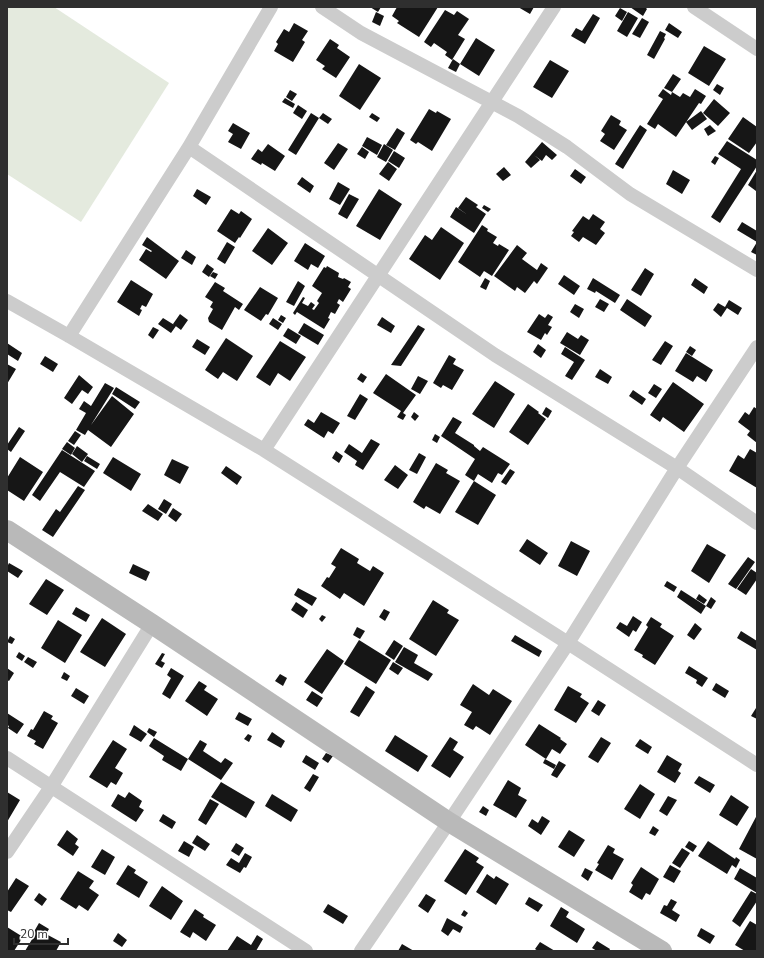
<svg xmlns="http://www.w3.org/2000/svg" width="764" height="958" font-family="'Nunito Sans',sans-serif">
<rect width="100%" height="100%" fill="#fff"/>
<path fill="#e4eade" d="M7,7H54L169,83L81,222L7,174Z"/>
<path fill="#161616" d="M370,7H381L378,12Z
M397,7H438L419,37L397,23L399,21L392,16Z
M518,7H534L530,14Z
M630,7H645L647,9L643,16Z
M620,8L627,12L622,21L615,16Z
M445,10L454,15L457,11L469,19L458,35L465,39L452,60L445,55L447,52L434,43L431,47L424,42Z
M376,12L384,16L380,26L372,22Z
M628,12L638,18L627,37L617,31Z
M593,14L600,18L585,44L571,36L576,28L582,31Z
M642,18L649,22L640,38L632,34Z
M294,23L308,31L302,40L305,42L293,62L274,51L278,44L276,42L284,29L289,32Z
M669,23L682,32L678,38L665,30Z
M660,31L666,34L664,38L665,39L654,59L647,55Z
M476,38L495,50L479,76L460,64Z
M330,39L339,45L337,48L350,57L336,78L322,69L325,66L316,60Z
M704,46L726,59L709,86L688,73Z
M453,59L460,64L456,72L448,68Z
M550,60L569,71L552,98L533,87Z
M359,64L381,78L360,110L339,96Z
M673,74L681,79L672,92L664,88Z
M717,84L724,88L720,95L713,90Z
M663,89L671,95L672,92L680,97L683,93L690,97L695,89L706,96L701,104L699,103L676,137L658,124L655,129L647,124L663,99L658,96Z
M290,90L297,94L292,101L286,97Z
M285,98L295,104L293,108L282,102Z
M714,99L730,113L718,126L703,113Z
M298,105L307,111L302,119L293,113Z
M429,109L436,113L437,111L451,119L432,151L418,142L416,144L410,140Z
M701,111L707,119L692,130L686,122Z
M311,113L319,118L296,155L288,150Z
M323,113L332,119L328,124L319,118Z
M372,113L380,118L377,122L369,117Z
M611,115L621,121L619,125L627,130L614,150L600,141L605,134L601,131Z
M743,117L757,127V142L749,153L728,139Z
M233,123L250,133L241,149L228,142L233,134L228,131Z
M640,125L647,130L623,169L615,164Z
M710,125L716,131L708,136L704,129Z
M397,128L405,133L395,150L386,145Z
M367,137L382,145L377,155L362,146Z
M727,141L757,160V166L720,223L711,217L741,169L718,154Z
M542,142L557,155L552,160L546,155L542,161L534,155L540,160L531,168L525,162Z
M338,143L348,149L334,170L324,163Z
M268,144L285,156L275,171L262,163L261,165L251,159L258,149L262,152Z
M384,144L393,150L386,162L377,157Z
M362,147L369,152L365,159L357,154Z
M394,151L405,158L399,168L388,161Z
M715,156L719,158L715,165L711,162Z
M388,162L397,169L389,181L379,174Z
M504,167L511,175L503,181L496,174Z
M575,169L586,177L581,184L570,176Z
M673,170L690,180L682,194L666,184Z
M757,170V189L756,191L748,185Z
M302,177L314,186L310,193L297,184Z
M338,182L350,189L340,205L329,199Z
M197,189L211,197L206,205L193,196Z
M379,189L402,204L380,240L356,226Z
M349,194L359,199L347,219L338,214Z
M466,197L478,205L476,207L486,214L474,233L450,217L456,207L468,215L458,208Z
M484,205L491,209L488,212L482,208Z
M231,209L239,214L241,211L252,219L240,238L239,237L235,243L217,231Z
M593,214L605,222L600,229L605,233L596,245L583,237L579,242L571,236L574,232L572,231L583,216L589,220Z
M742,222L757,231V242L737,230Z
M482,225L488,229L487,231L497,237L493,243L498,246L499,244L509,250L492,276L484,271L480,277L458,262Z
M441,227L464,243L440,280L409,259L425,235L432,240Z
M268,228L288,243L272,265L252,251Z
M147,237L179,261L166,279L139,260L146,249L151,252L152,251L142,245Z
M227,242L235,247L225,264L217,259Z
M757,242V255L751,252Z
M305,243L325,256L318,268L311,264L308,270L294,261Z
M517,245L527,253L522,259L537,270L541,263L548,268L537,284L534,281L525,293L517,287L515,291L494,276Z
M186,250L196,257L192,265L181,258Z
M207,264L214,269L209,277L202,272Z
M327,266L339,273L338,277L343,279L344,278L351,282L348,287L351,289L343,302L339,299L337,303L340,305L335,314L331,312L328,318L330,319L324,329L297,312L295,315L293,313L303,297L305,298L302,303L308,306L311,302L315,305L312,309L314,310L319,303L317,301L322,293L312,286L324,267L326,268Z
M645,268L654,274L641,296L631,290Z
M213,272L218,274L215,279L210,276Z
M564,275L580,286L574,295L558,284Z
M485,278L490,281L486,290L480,287Z
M593,278L620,295L615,303L596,291L595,293L587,289Z
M695,278L708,287L704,294L691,285Z
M131,280L153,294L146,307L142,305L140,309L142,310L139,316L117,302Z
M298,281L305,286L294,306L286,302Z
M215,282L225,288L223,291L243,304L239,310L235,307L222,330L209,322L208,318L213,309L210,307L213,302L205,297Z
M260,287L278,298L268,315L266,314L261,321L244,310Z
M600,299L609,304L604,312L595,307Z
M627,299L652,316L645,327L620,310Z
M729,300L742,308L738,315L727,308L721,317L713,310L718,303L725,307Z
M575,304L584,309L579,318L570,312Z
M180,314L188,320L181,330L173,324Z
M539,314L545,318L548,314L553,317L548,325L552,327L547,335L545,333L541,340L527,332Z
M281,315L286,318L283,323L278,320Z
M382,317L395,326L391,333L377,325Z
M163,318L176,326L171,333L158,324Z
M273,318L282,324L278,330L269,324Z
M304,323L324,335L318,345L298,333Z
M418,325L425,329L401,366L391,365Z
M153,327L159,330L153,339L148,335Z
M288,328L301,336L296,344L283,336Z
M567,332L578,339L581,335L589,340L580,355L560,343Z
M226,338L253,356L237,381L223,372L218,379L205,370Z
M197,339L210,347L205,355L192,347Z
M280,341L306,357L290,381L278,373L270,386L256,377Z
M665,341L673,346L661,365L652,360Z
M7,343L22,353L18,361L7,354Z
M538,344L546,350L541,358L533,352Z
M690,346L696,350L692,356L686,352Z
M565,347L585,360L572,380L565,376L574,362L561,354Z
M686,353L713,370L706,382L697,376L693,382L675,371Z
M449,355L456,359L453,364L464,370L452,390L443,385L441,388L433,383Z
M45,356L58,364L53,372L40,364Z
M7,364L16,369L7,384Z
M600,369L612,377L608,384L595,377Z
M361,373L367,377L363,383L357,379Z
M386,374L416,395L403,413L406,415L403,420L397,417L401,411L373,393Z
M79,375L93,387L88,394L82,390L72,404L64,398Z
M418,376L428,381L420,394L411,389Z
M495,381L515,394L494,428L472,414Z
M673,382L704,404L684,432L663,417L660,422L650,415Z
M105,383L114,388L91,425L112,396L134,414L111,447L88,430L85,435L76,430L86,413L79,409L84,401L91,406Z
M654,384L662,389L656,398L648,393Z
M116,387L140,402L135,409L112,394Z
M633,390L646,399L642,405L629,396Z
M360,394L368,399L355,420L347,416Z
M528,404L539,412L538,413L546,419L528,445L509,432Z
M546,407L552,411L548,418L542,414Z
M754,407L757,409V443L747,435L750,431L738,422L745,412L749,415Z
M321,412L340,423L333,434L328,431L324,438L304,425L308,419L314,423Z
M414,412L419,416L415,421L411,417Z
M453,417L462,422L455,433L474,445V446L480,451L483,447L510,464L502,475L498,473L492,483L478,474L474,481L496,495L478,525L455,512L474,481L465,475L475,459L441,436Z
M19,427L25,431L11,452L7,449V445Z
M75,431L81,435L74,445L68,441Z
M435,434L440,437L437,443L432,440Z
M371,439L380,444L363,470L355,465L357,461L344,452L349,444L362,453Z
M67,442L75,448L71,455L62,449Z
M77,446L88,454L82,462L72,454Z
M750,449L757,453V488L729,471L738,455L744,459Z
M62,450L95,471L84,487L60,472L40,501L32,495Z
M336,451L343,456L339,463L332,458Z
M419,453L426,457L417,474L409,470Z
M87,456L100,464L97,469L84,461Z
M20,457L43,472L24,501L7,490V478Z
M113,457L141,474L131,491L103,473Z
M172,459L189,467L180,484L164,475Z
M436,463L448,470L446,473L460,481L440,514L426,506L424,509L413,502Z
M395,465L408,475L398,489L384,480Z
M226,466L242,477L237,485L221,473Z
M510,469L515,472L506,485L501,482Z
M78,486L85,490L53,537L42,530L56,509L60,512Z
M164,499L172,504L166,514L158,509Z
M148,504L163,514L158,521L142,511Z
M173,508L182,514L176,522L168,516Z
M527,539L548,553L540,565L519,551Z
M571,541L590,551L577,576L558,566Z
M707,544L726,555L709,583L691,571Z
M341,548L359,559L357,563L370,571L373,566L384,573L364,606L344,593L340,599L321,586L327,577L329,578L336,567L331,564Z
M748,557L755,562L736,589L728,584Z
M9,563L23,571L18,578L7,571V567Z
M133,564L150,572L146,581L129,573Z
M751,569L757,573V579L746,595L737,589Z
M46,579L64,590L47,615L29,604Z
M667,581L677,587L674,592L664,586Z
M298,588L317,598L312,606L294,595Z
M681,590L706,606L711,597L716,601L711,609L706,606L701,614L677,597Z
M699,594L707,600L704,604L696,599Z
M433,600L449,610L447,613L459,620L436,656L409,639Z
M296,602L308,610L303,618L291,610Z
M76,607L90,615L86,622L72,614Z
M384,609L390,612L385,621L379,617Z
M322,615L326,617L322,622L319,619Z
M633,616L642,622L636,632L633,630L629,637L616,628L620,622L627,626Z
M651,617L662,624L660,627L674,636L655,665L642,657L643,655L634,650L648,627L646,625Z
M102,618L126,634L105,667L80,652Z
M58,620L82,635L65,663L41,648Z
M695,623L702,629L694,640L687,635Z
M357,627L365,631L360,639L353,635Z
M741,631L757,641V650L737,638Z
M515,635L542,651L539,657L511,641Z
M10,636L15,639L12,644L7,642Z
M359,640L391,660L376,684L344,664Z
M394,640L403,646L394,660L385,654Z
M404,647L418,655L414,663L433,674L428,681L395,662Z
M327,649L344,661L322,694L304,682Z
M19,652L25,656L22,661L16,657Z
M162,653L165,654L161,661L165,663L162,668L155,664Z
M28,657L37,662L33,668L24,662Z
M393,662L403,668L398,675L389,669Z
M689,666L708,678L702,687L696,683L697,680L685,673Z
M7,668L14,673L9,681L7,680Z
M171,668L184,676L170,699L162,694L171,678L167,675Z
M64,672L70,676L67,681L61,678Z
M280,674L287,678L283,686L275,681Z
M199,681L207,686L204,690L218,699L207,716L185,701Z
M716,683L729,691L725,698L712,690Z
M473,684L489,695L493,689L512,701L490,735L476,726L473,730L464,725L472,712L460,705Z
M366,686L375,692L359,717L350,712Z
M568,686L582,694L580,697L589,703L576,723L554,710Z
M76,688L89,696L84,704L71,696Z
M312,691L323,698L317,707L306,700Z
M598,700L606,705L599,716L591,711Z
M756,708L757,709V719L751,716Z
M44,711L53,716L51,719L58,723L43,749L34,744L36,741L27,736L31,729L33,730Z
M239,712L252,719L248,726L235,719Z
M7,713L24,724L17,734L8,728L9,726L7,725Z
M539,724L561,738L560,739L567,744L560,754L552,749L546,759L525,745Z
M134,725L147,734L141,742L129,735Z
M149,728L157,732L154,737L147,732Z
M272,732L285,741L281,748L267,740Z
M248,734L252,736L249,742L244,739Z
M395,735L428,756L418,772L385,751Z
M450,737L458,742L453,750L464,757L450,778L431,766Z
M601,737L611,743L598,763L588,757Z
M154,738L188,759L181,771L162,760L164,756L149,746Z
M640,739L652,747L648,754L635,746Z
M113,740L127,749L115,768L123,773L116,785L111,782L107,788L89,777Z
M200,740L207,744L203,751L221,763L225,758L233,763L221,780L188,759Z
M326,753L333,756L328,763L322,759Z
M306,755L319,763L315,770L302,762Z
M667,755L682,764L678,771L681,773L675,783L657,772Z
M545,759L556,765L554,769L543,763Z
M559,761L566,765L557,778L551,775Z
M313,774L319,777L310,792L304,788Z
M699,776L715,785L710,793L694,783Z
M508,780L521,788L518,795L527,800L516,818L493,805Z
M221,782L255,802L246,818L211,797Z
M640,784L655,794L640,819L624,809Z
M7,792L20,800L7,822Z
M129,792L142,801L139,807L144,810L136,822L111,806L118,794L125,798Z
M272,794L298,810L291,822L265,806Z
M731,795L749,807L737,826L719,815Z
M668,796L677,800L667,816L659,811Z
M210,799L219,804L206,825L198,820Z
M483,806L489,810L486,816L479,812Z
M163,814L176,822L172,829L159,821Z
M757,815V859L739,849Z
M542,816L550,821L541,835L528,826L532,819L538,823Z
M653,826L659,830L655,836L649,833Z
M67,830L78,839L75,844L79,847L73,856L57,845Z
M569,830L585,840L574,857L558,847Z
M197,835L210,844L205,851L192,843Z
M184,841L194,847L189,857L178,851Z
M689,841L697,846L693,852L685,847Z
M708,841L735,859L736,857L740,860L736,868L732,865L727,874L698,856Z
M236,843L244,848L239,856L231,851Z
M608,845L615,849L613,853L624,859L612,880L595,870L599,864L597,863Z
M682,848L690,853L680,868L672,863Z
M102,849L115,857L105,875L91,867Z
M465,849L479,858L476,862L484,867L466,895L444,881Z
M245,853L252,857L246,868L244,867L240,873L226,865L231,858L239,863Z
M128,865L136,870L134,873L148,882L139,898L116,884Z
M670,865L681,871L674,883L663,877Z
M641,867L659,879L650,895L646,893L642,900L629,892L633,885L631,883Z
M585,868L593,872L588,881L581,876Z
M740,868L757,878V893L734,879Z
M78,871L94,881L89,888L99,895L88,911L79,905L76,909L60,899Z
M487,874L494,879L496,876L509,884L496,905L476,892Z
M16,878L29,886L11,912L7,910V892Z
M162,886L183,901L171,920L149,906Z
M751,891L757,894V901L740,927L732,921Z
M39,893L47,899L42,906L34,900Z
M426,894L436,900L428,913L418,906Z
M529,897L543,905L538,912L525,904Z
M671,899L677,902L672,910L680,915L676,922L660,913L664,905L667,906Z
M328,904L348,916L343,924L323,912Z
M561,907L569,912L566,917L585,929L577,943L550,926Z
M195,909L204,915L203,917L216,925L206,941L193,932L190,938L180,932Z
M464,910L468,913L465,917L461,915Z
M447,918L463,927L460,933L453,929L448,936L441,931Z
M750,921L757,925V951H745L735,945Z
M39,923L49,929L46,934L61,942L56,951H25L34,936L32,935Z
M7,927L23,937L14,951H7Z
M701,928L715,936L710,944L697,936Z
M118,933L127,940L122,947L113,941Z
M257,935L263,939L256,951H227L237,936L251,945Z
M597,941L610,949L609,951H597L592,948Z
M540,942L555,951H538L535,949Z
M402,944L414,951H398Z"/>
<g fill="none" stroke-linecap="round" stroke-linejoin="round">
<path stroke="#ccc" stroke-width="14" d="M322,7L361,33L518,116L567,147L630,194L757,270
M694,7L757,49
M189,147L495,355L677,468L757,523
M7,301L69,336L264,450L568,643L757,765
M69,336L189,147L271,7
M264,450L554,7
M7,758L306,951
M7,852L51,787L152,624
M361,951L449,822L568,643L677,468L757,347"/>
<path stroke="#b9b9b9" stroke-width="20" d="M7,530L152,624L449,822L662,951"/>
</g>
<rect width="764" height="958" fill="none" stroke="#2f2f2f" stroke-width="16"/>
<path d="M14 938v6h54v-6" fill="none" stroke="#2f2f2f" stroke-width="2"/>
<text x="20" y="938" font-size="12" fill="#2f2f2f" stroke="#ffffff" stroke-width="3" paint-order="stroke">20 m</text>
</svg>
